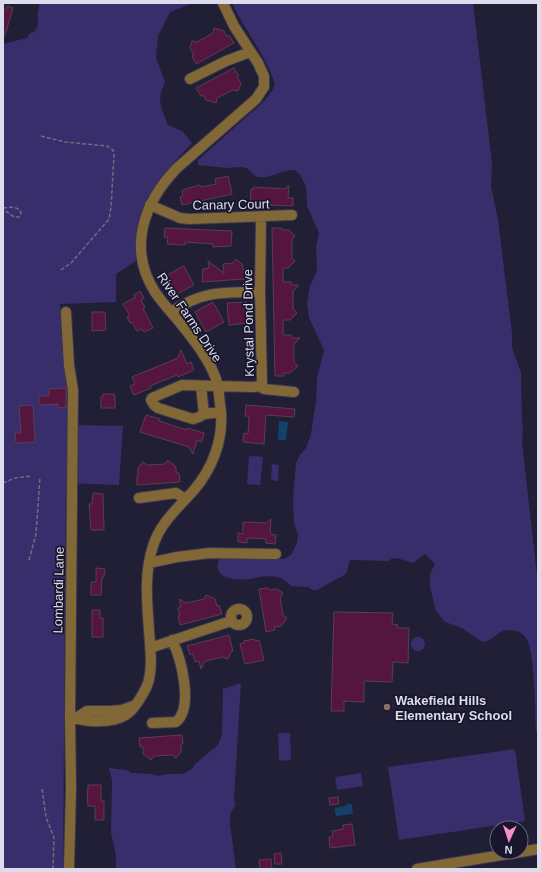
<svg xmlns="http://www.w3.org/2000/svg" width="541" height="872" font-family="Helvetica,sans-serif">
<rect width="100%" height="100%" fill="#211f36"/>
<path fill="#382e6c" d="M39,3H193L170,12L158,36L156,58L165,82C156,103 161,105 168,125L182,131L192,143C166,171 137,198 136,239C136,246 137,253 137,260L116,274V302L60,304L64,355L70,390L71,425L123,426L119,485L66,483L63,869H3V44L27,38L30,33L34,32C40,24 37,23 38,13C38,9 40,7 39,3Z
M232,3H473L492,163L491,186L498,220L512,333V347L521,373L522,423L523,430L522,442L538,584V733L536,730C535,712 535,649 526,638C521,631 514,630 507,630C497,631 494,641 482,642L462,628L445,622L436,611L430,587V574L435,564L425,554L413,563L397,558L391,559L389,561L350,560L346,574L317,590H313L308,587L291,586C287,582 283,578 278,577C273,576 264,576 259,577C256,577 253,579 250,579C236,581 211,579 219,559H284L291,555L297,543L298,535L294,523L293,498L296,463L300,455L306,448L311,434L316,401L317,378L324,350L309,318L307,302L310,286L317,271L316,248L319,233L307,206L306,186L300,175L295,170C283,169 270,179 258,177C253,176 251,170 246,168C240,166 233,168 227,168C217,167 208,166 198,165V160L264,101L272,91L275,84C266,55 245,31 232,3Z
M249,456L263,457L260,485L247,484Z
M272,464L279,465L278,481L271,480Z
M411 644a7 7 0 1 1 14 0a7 7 0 1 1-14 0Z
M241,683L234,798L235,805L230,815V824L236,869H116V857L111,832L112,780L109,768L126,770L132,773L151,774L158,776L166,774H183L192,769L195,764L218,745L222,734L223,689Z
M278,733H290L291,760L279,761Z
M515,749L525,821L399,840L388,767Z
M361,773L363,786L337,790L335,777Z"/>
<path fill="#134169" d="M279,421L288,422L286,440H278Z
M349,803L352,805L353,814L336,816V814H335V808L345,806Z"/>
<path fill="#54153e" stroke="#5a3f4e" d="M7,6L13,8L5,35H3V9L6,10Z
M214,28L224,31L227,37L229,35L234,43L196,64L192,56L194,55L190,48L192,41L197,42L213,33Z
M234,68L239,76L237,77L241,83L238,91L233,90L217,98L216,103L206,100L203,95L201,96L196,88Z
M228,176L232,194L182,205L180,197L183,196L182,190L200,185L201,187L216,184L215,179Z
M289,185L288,198H293V206L250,204L251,189H254V187L285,189Z
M165,228L232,231L231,246L213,247V244L185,242V245L167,244L168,237H164Z
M272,228H282V230H289L295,236L292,240V258L295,261L288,268H283V282H291V285H299L293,291V309L297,313L290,320H283V333L284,335H291L292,338H300L294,344V362L298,366L290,373H284V376H275Z
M236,259L242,264L243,269H244L245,279L202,282L203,269L209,268L208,261L224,273L223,264L233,263Z
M184,266L194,285L177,294L167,275Z
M140,291L144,298L141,300L145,307L143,308L153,328L144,332L142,329L137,331L132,322L130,323L127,317L130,316L123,304L136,297L134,295Z
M213,302L224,322L206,332L195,312Z
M247,302L249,323L229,325L227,303Z
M92,312H105L106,330L92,331Z
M181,350L187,364L191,362L194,370L178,377L177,375L150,386L151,388L134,395L130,386L135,384L132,377L178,358Z
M66,388V407L58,408V404L39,405V396H49V389Z
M103,394H114V396H115V408H101V397H103Z
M33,405L35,442L16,443L15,433H21L19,406Z
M246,405L295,409L294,417L266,415L264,444L243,442L244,433L248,434L249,416H245Z
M146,415L160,419L159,421L187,430V428L204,433L202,442L197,440L193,454L189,447L140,432Z
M168,460L176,467V473H179L180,482L137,485V476H138V468L143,462L147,465L165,464Z
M93,493L103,494L104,530H91L89,504H92Z
M271,519L270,534L276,535L275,544L266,543V539L247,538V543L238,542V533L243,534V522L266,523Z
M96,568L105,569L104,577H102L101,595H91V582H96Z
M268,588L269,590L277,589L283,593L280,598L283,615L287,618L281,626L274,627L275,630L266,632L259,589Z
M206,595L215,599L217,606L219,605L222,614L180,625L178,616L180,615L178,608L181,607L179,599L186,603L204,599Z
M92,610H100V618H103V637H92Z
M334,612L393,613L392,624L398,625L397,628H409L408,663L393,662L392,682L364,681V702L344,701V711H331Z
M229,635L233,651L231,652L228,659L223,657L205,661L201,669L199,661L195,662L193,654L190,655L187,646Z
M254,639L255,641L259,640L264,660L245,664L240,644L244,643V641Z
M182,735L183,744H181V752L176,758L172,755L154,756L151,760L143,754V747H140L139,738Z
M88,785H101V801H104V820H95V806H88L87,790H88Z
M338,797L339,804L330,805L329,798Z
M352,824L355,845L330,848L329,837H333L332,831L343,829V825Z
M281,853L282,864H275L274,854Z
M271,859L272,869H260L259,860Z"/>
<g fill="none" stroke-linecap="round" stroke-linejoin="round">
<defs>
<path id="minor" d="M190,79L226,61L250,52
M150,205L180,218L189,219L292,215
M66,312L69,365L73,390L70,718L71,787L69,869
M171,312C202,291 224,292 260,292
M201,386L204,414
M259,386L264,389L294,392
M221,412L204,414L199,417L193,419L158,408L154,405L151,400L152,398L182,385L253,387L259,386L262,383L260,292L261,217
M139,498L176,493L185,499
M149,563L177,557L210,553L276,554
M231 617a8 8 0 1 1 16 0a8 8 0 1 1-16 0Z
M150,648L231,621
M70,718C77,718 83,721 90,721C106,722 125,721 135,706C140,699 145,692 148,683C153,666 150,647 149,630C147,602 144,573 153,546C160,523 178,508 194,490C212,469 223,441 221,413C220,404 219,395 218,386C213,363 191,336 176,318C169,310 161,301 155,292C127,248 144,202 177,168L256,99L264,87V76L258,63L234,26L223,3
M76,718L87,711H111L122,710L133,706
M152,723L176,722C194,707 181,658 172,640
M521,852L538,849
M417,869L520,852"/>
</defs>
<use href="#minor" stroke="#3b394f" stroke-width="12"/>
<path stroke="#6e6d81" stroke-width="1.5" stroke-dasharray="4 2" stroke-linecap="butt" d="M41,136L65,142L107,146L113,150L114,155L111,207L109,219L71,263L61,270
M3,208C10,207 19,206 21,213L19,217H14L3,209
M3,483L15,478L31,476
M29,560L36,534L40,477
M42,789L46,817L54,838L53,869"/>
<use href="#minor" stroke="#836837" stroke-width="10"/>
</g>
<circle fill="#8d6e63" stroke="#18162c" stroke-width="1.5" cx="387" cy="707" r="4"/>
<g text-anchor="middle" stroke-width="3.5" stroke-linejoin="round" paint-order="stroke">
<g font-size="13" fill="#dcdcec" stroke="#18162c">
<text transform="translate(231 204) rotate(-1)" y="5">Canary Court</text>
<text transform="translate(190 317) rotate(56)" y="5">River Farms Drive</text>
<text transform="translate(248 323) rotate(-91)" y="5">Krystal Pond Drive</text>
<text transform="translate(58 590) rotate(-89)" y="5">Lombardi Lane</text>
</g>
<g font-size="13" font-weight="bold" fill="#dcdcec" stroke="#18162c" text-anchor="start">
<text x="395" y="705">Wakefield Hills<tspan x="395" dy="15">Elementary School</tspan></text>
</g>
</g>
<rect width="541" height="872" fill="none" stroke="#dcdcec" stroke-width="8"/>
<g transform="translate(509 840) rotate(183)"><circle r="19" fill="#18162c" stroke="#666579"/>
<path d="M0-3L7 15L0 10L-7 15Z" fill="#f98fca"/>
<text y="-6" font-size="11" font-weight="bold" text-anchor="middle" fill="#dcdcec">N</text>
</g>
</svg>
